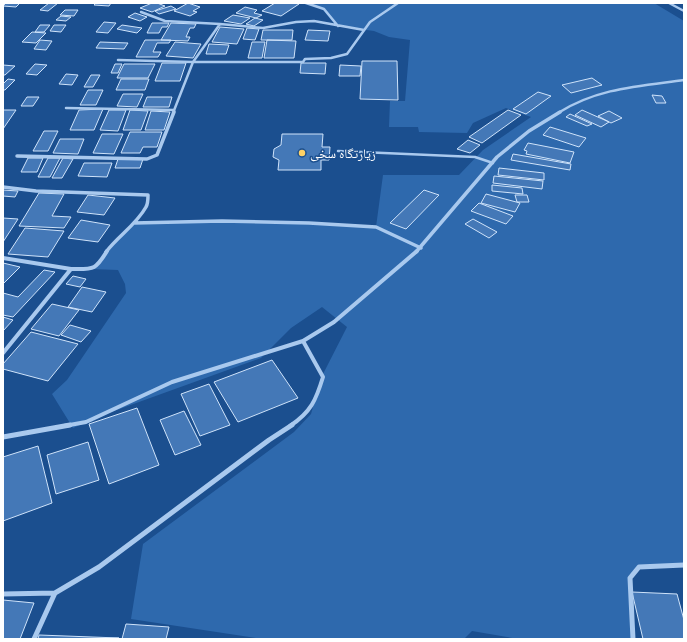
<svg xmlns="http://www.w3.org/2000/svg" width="687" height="642" font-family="Cabin,'Noto Naskh Arabic',sans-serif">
<rect width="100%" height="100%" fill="#1b4f8f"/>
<path fill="#2e69ad" d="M311,3H654L684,21V565L640,567L630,578L633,639H518L472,631L464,639H263L131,619L143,544L294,432L311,414L322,376L347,327L322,307L291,328L261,358L103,415L73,428L52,394L67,380L126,293L125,284L118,270L91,269L134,223C215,222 295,223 376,227L383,175H459L483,150L531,117L506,108L473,123L467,133L419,132L418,127H389L390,101H405L410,40L389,37L374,31L336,26L323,10Z"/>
<path fill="#4478b7" stroke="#cfe3fa" d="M6,3H20L16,7L3,6Z
M49,3H58L48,11L40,10Z
M96,3H111L109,6L94,5Z
M152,3H157L165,6L152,12L140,8Z
M188,3L200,7L193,11L197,12L190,16L174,11Z
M275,3H293L299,4L281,16L262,11Z
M171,6L176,9L159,14L155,11Z
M245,7L257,10L254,13L262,15L256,18L236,13Z
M65,10H78L74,16L60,15Z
M135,13L147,17L140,21L128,17Z
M233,15L250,18L241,24L224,21Z
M61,16L71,17L66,21L56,20Z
M255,18L263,20L254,26L246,24Z
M104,22L116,23L108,33L96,32Z
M152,23H169L167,27H162L159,33H147Z
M171,23L196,24L194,28H190L186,37H190L188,41L161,40Z
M40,25H50L44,32H35Z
M54,25H66L61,32L50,31Z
M122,25L142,28L137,33L117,29Z
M220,27L244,29L237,44L212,42Z
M247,28L259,29L255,40L243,39Z
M263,30H293L292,40H261Z
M308,30L330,31L328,41L305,40Z
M32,32L46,33L36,43L22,42Z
M40,40L52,41L46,50L34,49Z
M145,40H171L169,43H157L153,52H161L158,57H136Z
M267,40L296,41L294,58H264Z
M100,42L128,43L124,49L96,48Z
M175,42L201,44L193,58L166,56Z
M252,42H265L262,58H248Z
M209,44L229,45L226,54H206Z
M362,61H397L398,100L360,99Z
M162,63H186L180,81H155Z
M301,63H326L325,74L300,73Z
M35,64L47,65L37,75L26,74Z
M115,64H122L118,73H111Z
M124,64H155L148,78H117Z
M3,65L15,66L5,75H3Z
M340,65L361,66L360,76H339Z
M66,74L78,75L72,85L59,84Z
M91,75H100L93,87H84Z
M592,78L602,85L571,93L562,85Z
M8,79L15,80L5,90H3V84Z
M121,79H149L145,90H116Z
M88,90H103L96,105H80Z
M538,92L551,96L526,114L513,109Z
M123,94H143L137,107L117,106Z
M652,95L662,96L666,103H656Z
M27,97H39L33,106H21Z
M147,97H172L169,107H143Z
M103,109L94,130H70L79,110Z
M3,110H16L3,129Z
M109,110H126L118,131L100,130Z
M130,110L148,111L141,130H123Z
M508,110L521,115L482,143L469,137Z
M582,110L609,122L601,127L575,115Z
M151,111L170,112L164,130H145Z
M609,111L622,118L611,123L598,116Z
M570,114L592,124L587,126L566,117Z
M550,127L586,138L579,147L543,135Z
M44,131H58L48,151H33Z
M130,132H162L157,147H143L140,153H121Z
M102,134H123L114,154L93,153Z
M282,134H323L322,147H330L329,160H321V170H278L279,160L273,157L274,149L281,145Z
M60,139H84L78,154L53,153Z
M468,140L480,145L470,153L457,149Z
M528,143L574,152L570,163L526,154L527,151L524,150Z
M513,154L571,164L570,170L511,160Z
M28,158H43L37,172H21Z
M48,158H60L50,177H38Z
M63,158L73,159L62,178H52Z
M118,159H143L140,168H115Z
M84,163H112L107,177L78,176Z
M499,168L544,173V180L498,175Z
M494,176L543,181L542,189L493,183Z
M492,185L522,188L523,194L492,191Z
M3,190L18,191L15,197L3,196Z
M424,190L439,195L406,229L390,223Z
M39,193L64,194L52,216L71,217L64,228L19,226Z
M486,194L520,203L515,212L481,203Z
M88,195L115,198L104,215L77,212Z
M515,195H527L529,202H517Z
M479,203L513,216L506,224L471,211Z
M3,218L18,219L3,242Z
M473,219L497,232L489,238L465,224Z
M81,220L110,225L98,242L68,238Z
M25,228L64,231L48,257L8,254Z
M3,263L20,267L3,284Z
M44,270L55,272L13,317L3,315V293L18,297Z
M73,276L86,279L80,287L66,284Z
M82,287L106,292L92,312L68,307Z
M52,304L79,310L59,336L31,329Z
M3,317L13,320L3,331Z
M70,325L91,331L81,342L61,335Z
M31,332L78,344L48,381L3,369V364Z
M272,360L298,398L238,422L214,382Z
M209,384L230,425L200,436L181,394Z
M137,408L159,465L109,484L89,424Z
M184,411L201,445L175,455L160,420Z
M88,442L99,480L56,494L47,455Z
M38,446L52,503L3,521V457Z
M632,592L677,594L684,620V639H643Z
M3,600L34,603L20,639H3Z
M126,624L169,627L166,639H122Z
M39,635L119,638L38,639Z"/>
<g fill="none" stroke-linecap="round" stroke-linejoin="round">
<path stroke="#a9c9ee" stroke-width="2.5" d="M338,151L475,157L493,163"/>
<path stroke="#a9c9ee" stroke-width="2.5" d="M306,3L324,9L338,26
M669,3L684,11
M141,12L165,21L220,24
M118,60L193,62L220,24L263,28L296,22L314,21L364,30
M66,108L174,110
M173,113L193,62H303L305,59L331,58L347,54L370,22L398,3
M558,113C597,88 640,86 684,80"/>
<path stroke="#a9c9ee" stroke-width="3.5" d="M17,156L147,159L157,155L174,112
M3,187L36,191L148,195C148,199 148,204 146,207C136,225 118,236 106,252
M134,223L222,221L309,223L376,227L421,248
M416,252L497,157L529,131L560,112"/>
<path stroke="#a9c9ee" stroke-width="4" d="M3,258L71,269
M3,353L71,269C93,269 95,271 107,251
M64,426L86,422L172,382L303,341L334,322L417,251
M290,426C311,412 316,400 323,377L303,341"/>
<path stroke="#a9c9ee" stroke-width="5" d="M3,437L70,425
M3,594L55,593L99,567L269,440L292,425
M34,639L55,593
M633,639L630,578L639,567L684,565"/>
</g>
<circle fill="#ffd166" stroke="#1b4f8f" stroke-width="1.5" cx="302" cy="153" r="4"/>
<g text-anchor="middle" stroke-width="3" stroke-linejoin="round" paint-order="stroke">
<g font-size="13" fill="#fff" stroke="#1b4f8f" text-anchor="start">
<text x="310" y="158">زیارتگاه سخی</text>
</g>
</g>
<rect width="687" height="642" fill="none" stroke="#ffffff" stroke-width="8"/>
</svg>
